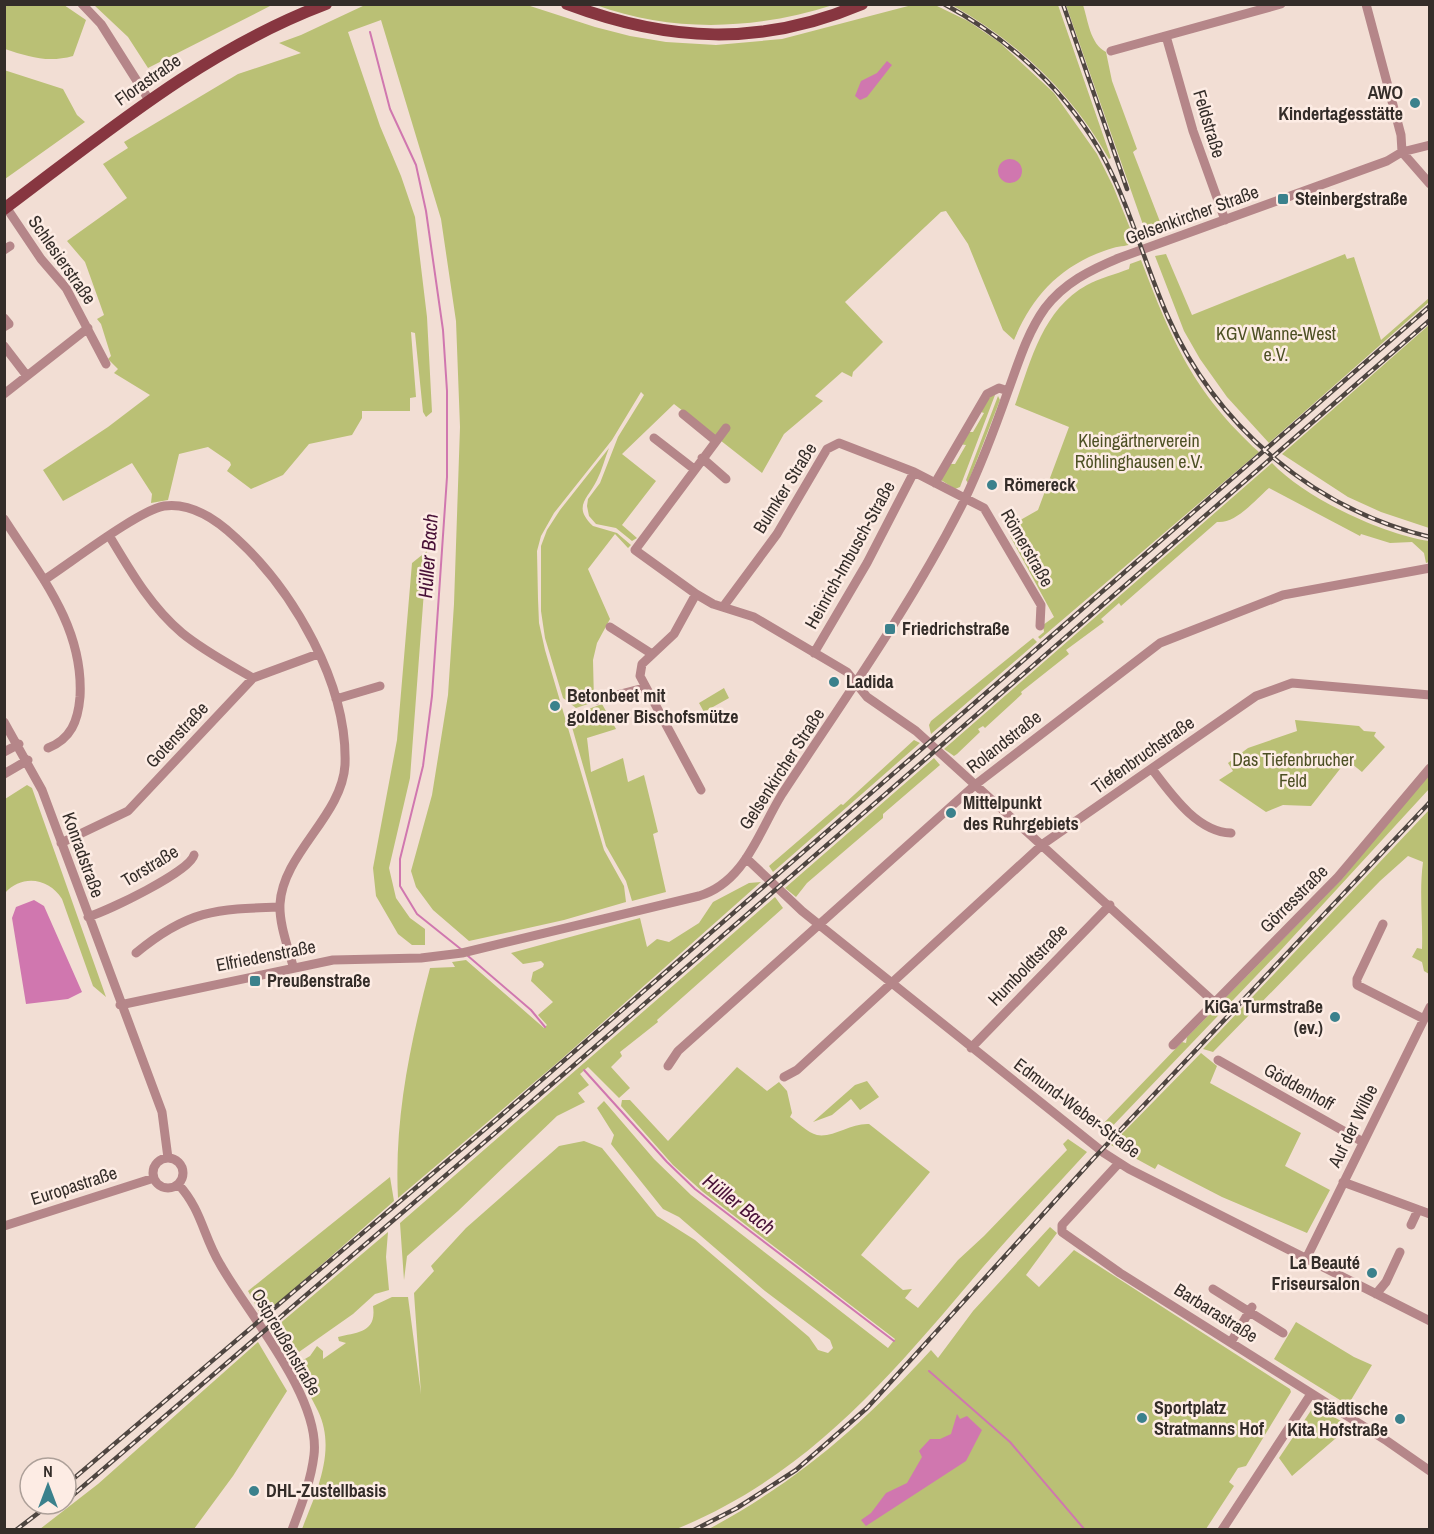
<svg xmlns="http://www.w3.org/2000/svg" width="1434" height="1534" font-family="'Archivo Narrow',sans-serif">
<rect width="100%" height="100%" fill="#f2ded4"/>
<path fill="#bac075" d="M4,5H64L86,20L73,56C48,63 29,57 5,49Z
M94,5H272L148,68L128,37Z
M365,5H527L595,27L630,36L666,42L716,45L782,39L912,5H935L968,21L999,42L1054,93L1097,154L1113,186L1136,243C1128,246 1120,246 1113,248C1063,263 1033,294 1014,340L1003,330L968,244L946,211L941,212L845,302L883,342L853,372L852,377L842,372L815,396L823,401L784,434L762,473L674,404L622,454L656,481L622,525L637,538L632,541L616,528L596,524L589,516L587,506L588,499L600,483L618,437L644,395L641,392L612,440L554,513L541,536L537,551L538,599L539,623L545,650L604,850L624,886L626,902L564,920L469,941L433,910L416,887L411,871L432,795L448,695L454,604L460,427L456,321L441,219L381,20L348,32L380,126L401,176L415,217L427,317L432,412L426,417L423,412L415,333L411,332L416,397L410,398V411H362V418L352,435L309,444L283,475L251,489L227,471L231,465L230,462L208,447L179,454L168,500L151,503L152,494L132,463L63,501L43,470L108,427L150,395L114,373L118,369L108,359L111,356L101,324L97,319L104,315L85,262L67,241L127,198L103,164L128,148L124,142L238,74L301,53L279,43L301,35Z
M596,5H833C756,30 672,33 596,5Z
M952,5H1058L1111,158L1109,159C1071,92 1019,43 952,5Z
M1066,5H1083C1088,20 1090,44 1106,52L1112,81L1137,149L1133,152L1164,232H1158L1148,239Z
M4,70L63,89L77,115L85,122L5,179Z
M1166,254L1192,315L1345,254L1347,259L1354,257L1381,340L1429,298V302L1269,443L1227,397L1200,359L1184,331L1155,256Z
M1141,260C1172,341 1193,392 1259,452L1040,639L1038,637L1044,632L1043,625L1054,617L1010,536L1019,530L1015,523L1038,510L1069,427L1015,405C1031,361 1042,310 1087,285C1100,278 1116,274 1129,269L1130,264Z
M1429,325V528L1381,512L1348,497L1282,454Z
M995,395L960,487L955,489L941,480L947,464H955L966,445L959,444L966,432H973L984,413L978,411L987,396Z
M998,396L1000,400L968,483L966,480Z
M609,448C605,458 602,470 597,480C588,499 572,506 593,526L617,533L631,545L628,548L615,534L588,569L610,619L597,643L593,660L594,702L576,708L563,698L545,638L541,611V546L547,530L560,510Z
M1272,463C1305,498 1382,534 1429,541V562L1426,563L1424,553L1412,542L1390,543L1361,534L1360,536L1269,488C1255,500 1236,524 1217,522L1121,606L1119,603L1101,619L1104,622L1066,650L1069,654L1021,692L1022,694L985,728L983,726L978,729L980,732L957,754L954,756L944,749Z
M427,551L410,778L389,868L396,898L410,918L425,929V945H412L398,934L376,896L373,868L397,740L412,563Z
M1033,638L1037,642L931,734L929,725L931,721Z
M724,688L729,698L704,712L699,703Z
M602,704L616,729L587,738L591,772L623,758L628,782L644,775L658,832L653,834L666,892L632,901L626,881L606,846L572,727L575,714Z
M1295,720L1359,726L1364,731L1376,732L1374,736L1385,747L1362,772L1347,760L1311,806L1283,805L1266,812L1219,780L1233,771L1228,763L1248,748L1297,731Z
M914,740L920,743L773,872L769,866L841,804L843,805Z
M934,758L940,765L883,814V818L807,883L796,897L785,888Z
M1429,773V789L1280,951L1102,1137L1100,1127L1182,1042L1186,1043L1187,1037L1342,879Z
M27,785L32,788L106,997L93,986L62,899C49,878 22,874 5,893V799Z
M1429,810V974L1424,971L1422,962L1412,957L1417,948L1422,949C1423,919 1419,892 1423,862L1408,856L1380,881L1213,1052L1203,1049Z
M761,882L557,1063L398,1198C394,1120 410,1044 430,968L455,967L452,962L466,960L544,1028L547,1025L538,1015L553,1002L531,981L533,972L543,967L544,964L541,961L523,964L511,953L640,918L647,947L657,939L669,942L699,923L713,902L749,883Z
M775,897L783,908L657,1020L658,1022L620,1052L622,1056L611,1067L630,1088L619,1098L588,1067L580,1074L589,1085L578,1093L585,1102L557,1116L458,1211L407,1256L404,1280L400,1223Z
M1201,1053L1217,1066L1210,1083L1301,1133L1285,1166L1330,1190L1307,1233L1222,1197L1158,1164L1155,1169L1111,1145Z
M737,1067L767,1091L779,1082L787,1091L792,1113L790,1117C796,1121 808,1133 817,1135C833,1138 851,1123 869,1124L930,1172L861,1255L903,1290L912,1289L905,1298L918,1308L958,1260L984,1236L1067,1150L1063,1144L1068,1139L1087,1152C1052,1190 1017,1228 983,1267C892,1374 809,1476 674,1530L302,1529C316,1493 337,1450 318,1411C311,1396 301,1381 293,1366L310,1356L317,1346L323,1351V1359L346,1343L339,1341L338,1337C357,1332 377,1333 373,1306L392,1297H408L421,1394L414,1293L434,1271L431,1266L466,1228L559,1146L584,1141L602,1148L657,1216L695,1240L809,1337L818,1350L828,1353L833,1348L830,1340L765,1291L679,1217L663,1209L611,1144L614,1135L597,1108L604,1101L654,1159L691,1195L888,1348L895,1339L703,1192L673,1165L621,1106L622,1100H630L668,1141Z
M867,1081L879,1097L860,1110L851,1099L832,1115L813,1122L855,1085Z
M390,1177L394,1201L262,1317L248,1291Z
M1050,1227L1057,1233L1026,1275L1039,1287L1074,1250L1290,1389L1291,1392L1246,1466L1238,1468L1229,1482L1234,1486L1206,1529L707,1530C797,1482 862,1425 931,1350L938,1358L973,1311Z
M388,1232L386,1257L389,1290L375,1294L353,1314L289,1359L271,1331Z
M1296,1322L1354,1357L1372,1365L1348,1405L1274,1359Z
M258,1342L287,1391L233,1476L194,1529H40L98,1484Z
M1314,1406L1350,1426L1292,1476L1279,1458Z"/>
<path fill="#d077af" d="M887,61L892,65L867,97L860,100L855,96L861,81L877,73Z
M998 171a12 12 0 1 1 24 0a12 12 0 1 1-24 0Z
M34,900L44,906L82,992L68,999L26,1004L12,918L16,907Z
M957,1414L960,1419L967,1416L982,1430L966,1461L866,1526L861,1520L871,1513L886,1493L907,1483L922,1457L919,1451L930,1439H940L951,1434Z"/>
<g fill="none" stroke-linecap="round" stroke-linejoin="round">
<path stroke="#d077af" stroke-width="2" d="M370,32L390,109L416,165L426,211L443,330L447,391V477L432,696L423,766L400,859V886L417,914L462,950
M468,956L531,1010L545,1027
M584,1070L667,1162L695,1189L894,1341
M929,1371L1010,1442L1085,1530"/>
<path stroke="#b58689" stroke-width="9" d="M82,4L101,24L149,100
M1366,4L1401,135L1402,152
M1166,36L1193,131L1225,220
M1111,51L1281,4
M1402,152L1430,184
M6,207L41,259L66,288L106,364
M4,250L10,246
M4,318L9,324L4,327
M4,346L27,376
M4,394L88,328
M683,414L716,441
M726,428L635,550L696,594L713,604L754,617L847,672L867,697L916,731L1214,1002
M654,438L694,469
M702,458L726,479
M935,483L987,394L999,388L1008,391
M4,519C40,575 84,627 80,697C78,721 71,739 48,748
M110,537C131,572 151,607 182,633C204,651 229,664 253,678
M44,580C69,564 139,510 164,506C192,502 217,520 236,538C294,591 348,685 345,765C342,816 283,853 280,904C279,924 288,947 293,966
M696,594L674,634L642,664L640,676L701,790
M723,607L777,534L827,449L839,443L914,472L984,508L1041,605L1040,626
M610,627L652,654
M814,653L867,563L914,472
M336,699L380,686
M597,700L644,688
M4,722L42,790L162,1112L168,1158
M4,752L19,744
M1152,769C1171,794 1197,832 1231,833
M4,774L28,760
M61,843L128,811L253,678L318,654
M746,858L802,911L1104,1153L1129,1169L1430,1321
M88,917C107,911 190,872 194,855
M1383,924L1357,979V985L1424,1019
M136,953C188,910 215,909 280,907
M120,1005L333,960L421,958L462,953L699,896C745,882 758,833 782,794C845,698 912,604 964,501C981,465 995,428 1008,391C1018,364 1027,333 1045,308C1064,283 1090,270 1119,258L1387,161L1402,152L1430,145
M1173,1045L1338,877L1430,768
M971,1048L1110,905
M1218,1060L1363,1142
M668,1066L678,1051L975,785L1160,643L1283,595L1430,568
M784,1077L797,1070L1043,844L1256,696L1292,683L1430,695
M153 1173a15 15 0 1 1 30 0a15 15 0 1 1-30 0Z
M1119,1163L1062,1225V1232L1120,1273L1387,1441L1430,1471
M1343,1182L1430,1214
M178,1184C202,1210 203,1236 220,1264C248,1314 321,1397 314,1455C311,1481 301,1506 292,1530
M1411,1225L1418,1210
M4,1226L154,1178
M1306,1259L1430,1007
M1213,1289L1283,1333
M1376,1294L1386,1282L1400,1252
M1231,1342L1252,1307
M1222,1530L1311,1394"/>
<path stroke="#873640" stroke-width="12" d="M567,4C668,42 761,47 862,4
M4,209C107,132 204,50 326,4"/>
<defs>
<path id="rail" d="M944,4C1011,40 1069,93 1105,160C1131,210 1145,265 1168,317C1216,426 1313,509 1430,537
M1063,4L1127,189
M66,1485L498,1118L1430,306
M66,1501L565,1073L1430,320
M16,1530L50,1504
M694,1530L737,1508L796,1470L867,1408L1094,1158L1430,802"/>
</defs>
<use href="#rail" stroke="#4f4641" stroke-width="4.5"/>
<use href="#rail" stroke="#fdece4" stroke-width="2" stroke-dasharray="7" stroke-linecap="butt"/>
</g>
<g fill="#3b818c" stroke="#fdece4" stroke-width="2">
<circle cx="1415" cy="103" r="6"/>
<rect x="1277" y="193" width="12" height="12" rx="3"/>
<circle cx="992" cy="485" r="6"/>
<rect x="884" y="623" width="12" height="12" rx="3"/>
<circle cx="834" cy="682" r="6"/>
<circle cx="555" cy="706" r="6"/>
<circle cx="951" cy="813" r="6"/>
<rect x="249" y="975" width="12" height="12" rx="3"/>
<circle cx="1335" cy="1017" r="6"/>
<circle cx="1372" cy="1273" r="6"/>
<circle cx="1142" cy="1418" r="6"/>
<circle cx="1400" cy="1419" r="6"/>
<circle cx="254" cy="1491" r="6"/>
</g>
<g text-anchor="middle" stroke-width="5" stroke-linejoin="round" paint-order="stroke">
<g font-size="18" fill="#342d29" stroke="#fdece4">
<text transform="translate(148 80) rotate(-35)" y="6">Florastraße</text>
<text transform="translate(1209 124) rotate(73)" y="6">Feldstraße</text>
<text transform="translate(1192 215) rotate(-20)" y="6">Gelsenkircher Straße</text>
<text transform="translate(62 260) rotate(55)" y="6">Schlesierstraße</text>
<text transform="translate(785 488) rotate(-58)" y="6">Bulmker Straße</text>
<text transform="translate(1027 548) rotate(60)" y="6">Römerstraße</text>
<text transform="translate(850 555) rotate(-61)" y="6">Heinrich-Imbusch-Straße</text>
<text transform="translate(177 735) rotate(-47)" y="6">Gotenstraße</text>
<text transform="translate(1004 742) rotate(-38)" y="6">Rolandstraße</text>
<text transform="translate(1143 755) rotate(-35)" y="6">Tiefenbruchstraße</text>
<text transform="translate(782 769) rotate(-57)" y="6">Gelsenkircher Straße</text>
<text transform="translate(83 855) rotate(70)" y="6">Konradstraße</text>
<text transform="translate(150 866) rotate(-31)" y="6">Torstraße</text>
<text transform="translate(1294 899) rotate(-45)" y="6">Görresstraße</text>
<text transform="translate(266 956) rotate(-11)" y="6">Elfriedenstraße</text>
<text transform="translate(1028 965) rotate(-46)" y="6">Humboldtstraße</text>
<text transform="translate(1299 1087) rotate(29)" y="6">Göddenhoff</text>
<text transform="translate(1077 1108) rotate(37)" y="6">Edmund-Weber-Straße</text>
<text transform="translate(1353 1126) rotate(-64)" y="6">Auf der Wilbe</text>
<text transform="translate(74 1186) rotate(-18)" y="6">Europastraße</text>
<text transform="translate(1216 1313) rotate(32)" y="6">Barbarastraße</text>
<text transform="translate(286 1342) rotate(60)" y="6">Ostpreußenstraße</text>
</g>
<g font-size="18" font-weight="bold" fill="#342d29" stroke="#fdece4" text-anchor="start">
<text x="1403" y="99" text-anchor="end">AWO<tspan x="1403" dy="21">Kindertagesstätte</tspan></text>
<text x="1295" y="205">Steinbergstraße</text>
<text x="1004" y="491">Römereck</text>
<text x="902" y="635">Friedrichstraße</text>
<text x="846" y="688">Ladida</text>
<text x="567" y="702">Betonbeet mit<tspan x="567" dy="21">goldener Bischofsmütze</tspan></text>
<text x="963" y="809">Mittelpunkt<tspan x="963" dy="21">des Ruhrgebiets</tspan></text>
<text x="267" y="987">Preußenstraße</text>
<text x="1323" y="1013" text-anchor="end">KiGa Turmstraße<tspan x="1323" dy="21">(ev.)</tspan></text>
<text x="1360" y="1269" text-anchor="end">La Beauté<tspan x="1360" dy="21">Friseursalon</tspan></text>
<text x="1154" y="1414">Sportplatz<tspan x="1154" dy="21">Stratmanns Hof</tspan></text>
<text x="1388" y="1415" text-anchor="end">Städtische<tspan x="1388" dy="21">Kita Hofstraße</tspan></text>
<text x="266" y="1497">DHL-Zustellbasis</text>
</g>
<g font-size="18" fill="#4d5024" stroke="#fdece4">
<text x="1276" y="340">KGV Wanne-West<tspan x="1276" dy="21">e.V.</tspan></text>
<text x="1139" y="447">Kleingärtnerverein<tspan x="1139" dy="21">Röhlinghausen e.V.</tspan></text>
<text x="1293" y="766">Das Tiefenbrucher<tspan x="1293" dy="21">Feld</tspan></text>
</g>
<g font-size="20" font-style="italic" fill="#481137" stroke="#fdece4">
<text transform="translate(428 556) rotate(-86)" y="7">Hüller Bach</text>
<text transform="translate(739 1204) rotate(38)" y="7">Hüller Bach</text>
</g>
</g>
<rect width="1434" height="1534" fill="none" stroke="#342d29" stroke-width="12"/>
<g transform="translate(48 1486)"><circle r="28" fill="#fdece4" stroke="#ada099" stroke-width="1.5"/>
<path d="M0-4.5L10 22L0 15L-10 22Z" fill="#3b818c"/>
<text y="-9" font-size="16" font-weight="bold" text-anchor="middle" fill="#342d29">N</text>
</g>
</svg>
